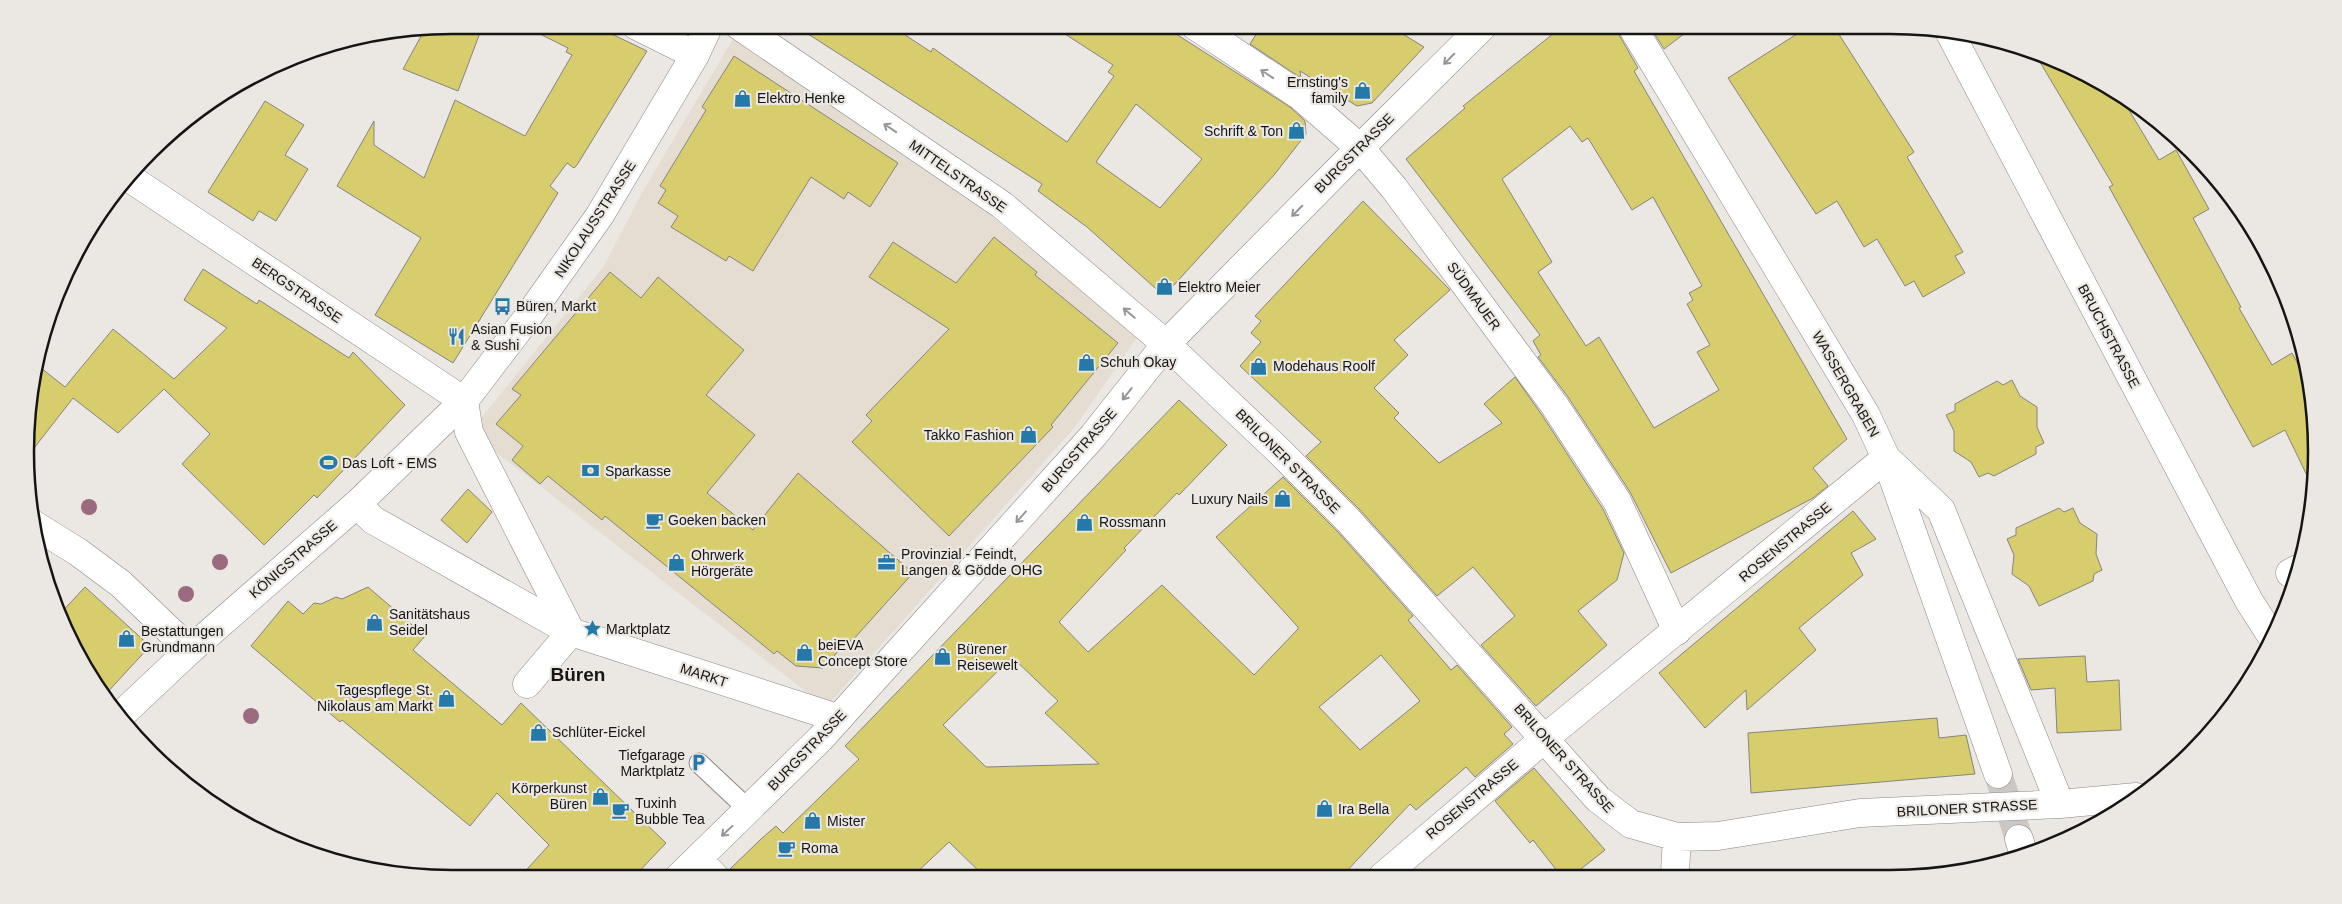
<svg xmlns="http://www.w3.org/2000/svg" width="2342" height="904" font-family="Helvetica,sans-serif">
<rect width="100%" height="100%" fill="#ebe7e3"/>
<path fill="#e5dcd2" d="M733,39L990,215L1137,337L1075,427L826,707L470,432L604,266L643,191Z"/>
<path fill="#d7cd6d" stroke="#858480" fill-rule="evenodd" d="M452,25H483L458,91L403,69L425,29Z
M522,25H593L647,51L577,165L574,168L567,163L550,186L558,193L453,363L375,315L421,238L337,186L374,121V145L424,178L455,100L525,136L572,55L566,52L568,48Z
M794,25H890L931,52L933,48L1067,142L1114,76L1108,72L1113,65L1051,25H1162L1290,107L1305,121L1306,134L1274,175L1164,296L1087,227L1038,191L1042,184ZM1136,104L1202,159L1160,208L1096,162Z
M1262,25H1388L1424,47L1372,103L1357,106L1300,71L1301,78L1250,44Z
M1564,25H1615L1618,33L1638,68L1634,71L1847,439L1813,468L1828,486L1813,498L1671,573L1630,492L1568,397L1538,357L1541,355L1533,341L1540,335L1406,159L1465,108L1463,106ZM1570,126L1582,142L1588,138L1632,210L1653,197L1702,286L1689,293L1693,300L1687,304L1710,345L1697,352L1719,390L1654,428L1599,337L1586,346L1538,272L1552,262L1502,179Z
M1649,25H1696L1664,49Z
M1811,25H1833L1914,152L1907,157L1963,252L1955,256L1965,273L1923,297L1914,281L1905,286L1877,239L1864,247L1837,201L1816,214L1728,78Z
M2034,52L2079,69L2120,95L2159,160L2176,150L2209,209L2193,218L2241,307L2239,308L2272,365L2292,353L2311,388L2316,480L2314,490L2285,430L2253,447L2109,187L2113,185Z
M734,56L898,163L870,207L848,192L844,199L811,177L753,271L729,256L726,261L671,227L678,216L658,203L666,190L660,186L706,110L702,107Z
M265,101L304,125L285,155L308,169L276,221L259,211L253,221L208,192Z
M1363,201L1450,290L1394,340L1408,355L1374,388L1399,413L1394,418L1439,463L1502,423L1484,404L1515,377L1542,415L1603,509L1624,553L1617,580L1578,611L1607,645L1536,706L1481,645L1515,616L1473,567L1437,596L1360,510L1306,456L1321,442L1240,366L1261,342L1251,333L1261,321L1255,316Z
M994,237L1037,272L1035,275L1118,343L1051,425L1053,427L949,536L852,442L872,421L866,415L949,329L869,277L893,242L956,283Z
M203,269L257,304L259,300L349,358L353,352L405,405L317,498L314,495L264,545L182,464L210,434L164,389L118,433L73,398L31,452L29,396L36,364L65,387L113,329L174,379L227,328L184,300Z
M610,272L641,298L658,277L744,350L706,395L755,435L707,493L753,530L798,473L913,573L851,642L849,639L823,668L796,666L777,651L774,654L605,516L602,520L548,476L540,484L512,460L523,446L496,424L521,395L512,389Z
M2012,380L2020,396L2037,407V427L2044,443L2036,447V454L1994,476L1988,473L1979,477L1971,462L1954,451V431L1946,415L1955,411V404L1997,381L2003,385Z
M1179,400L1227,445L1179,495L1177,493L1124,548L1126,550L1059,622L1088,652L1162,585L1254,675L1298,629V627L1216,537L1283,477L1337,531L1413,616L1408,620L1451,670L1457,665L1512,727L1504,734L1513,744L1475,777L1466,767L1416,810L1410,804L1341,877L986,878L949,842L911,878H731L729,870L761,839L776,826L783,833L859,759L845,746ZM1381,655L1420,701L1360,750L1319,707ZM1012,657L1058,701L1045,713L1099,764L986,767L943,725Z
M468,489L492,512L467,543L441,520Z
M2059,508L2064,512L2073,508L2080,523L2097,534L2096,554L2102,570L2094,574L2093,581L2039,606L2029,586L2012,574L2014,555L2007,539L2016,535V528Z
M1853,511L1876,539L1851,553L1863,575L1799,628L1816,650L1747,710L1746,690L1705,728L1659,673Z
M85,587L150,646L104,696L97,689L58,616Z
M368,587L425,636L413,650L502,725L521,703L666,843L632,879H518L549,845L497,793L470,826L342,720L340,722L251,646L288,601L303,614L314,603L321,604L336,597L342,599Z
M2085,656L2087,682L2119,680L2121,730L2057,733L2055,688L2031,690L2018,659Z
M1937,718L1939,738L1966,735L1975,774L1751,793L1748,733Z
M1534,768L1605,850L1572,876H1561L1533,840L1530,843L1495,801Z"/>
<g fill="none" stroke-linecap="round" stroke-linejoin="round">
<path stroke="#cbc8c4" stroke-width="28" stroke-dasharray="28 14" stroke-linecap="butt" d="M1998,774L2019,839"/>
<defs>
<path id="lane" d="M699,763L749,810"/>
<path id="street" d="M635,25L695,55
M738,25L1002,205L1166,344L1277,449L1348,520L1598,799L1631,824L1677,837L1718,836L1860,813L2060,804L2136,797
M1194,25L1299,95L1360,148L1394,188L1555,406L1617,501L1677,631
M1631,25L1866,415L1886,458L1998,774
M131,179L464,401L469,432L571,632
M357,504L373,520L571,632L828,715L835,722
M33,524L78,552L121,584L190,650
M2290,573L2300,568
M527,684L571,632
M2019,839L2023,852
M698,859L716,878
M1677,876L1675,872L1677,837
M1382,877L1545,738L1886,458L1941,510L2060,804
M678,878L820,739L1093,436L1166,344L1360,148L1484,25"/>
<path id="secondary" d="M1950,33L2249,601L2272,637
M121,715L190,650L357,504L464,401L525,321L600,215L695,55L709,25"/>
</defs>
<use href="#lane" stroke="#8a8683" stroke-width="21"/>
<use href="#street" stroke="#8a8683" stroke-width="29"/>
<use href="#secondary" stroke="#8a8683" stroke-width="29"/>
<use href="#lane" stroke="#fff" stroke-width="19"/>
<use href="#street" stroke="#fff" stroke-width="28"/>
<use href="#secondary" stroke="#fff" stroke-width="28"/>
</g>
<g fill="#9b6a7e">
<circle cx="89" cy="507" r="8"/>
<circle cx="220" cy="562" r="8"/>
<circle cx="186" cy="594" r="8"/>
<circle cx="251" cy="716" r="8"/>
</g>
<defs><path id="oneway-shaft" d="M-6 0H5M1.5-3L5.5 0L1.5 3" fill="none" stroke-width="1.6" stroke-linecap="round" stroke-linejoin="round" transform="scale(1.25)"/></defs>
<g stroke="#969695">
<use href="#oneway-shaft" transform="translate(1449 59) rotate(135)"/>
<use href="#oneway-shaft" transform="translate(1267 74) rotate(-146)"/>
<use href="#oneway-shaft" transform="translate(890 128) rotate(-146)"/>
<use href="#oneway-shaft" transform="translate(1297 211) rotate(135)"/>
<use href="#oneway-shaft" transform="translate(1129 313) rotate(-140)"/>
<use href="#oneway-shaft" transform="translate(1127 394) rotate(128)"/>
<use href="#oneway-shaft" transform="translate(1021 517) rotate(132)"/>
<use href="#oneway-shaft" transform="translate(727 831) rotate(137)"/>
</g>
<defs>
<symbol id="shop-bare" viewBox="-9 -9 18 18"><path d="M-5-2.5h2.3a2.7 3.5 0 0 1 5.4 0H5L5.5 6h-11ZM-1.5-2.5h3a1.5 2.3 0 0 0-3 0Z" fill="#2479a9" stroke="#ebe7e3" stroke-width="2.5" paint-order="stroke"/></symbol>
<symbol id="bus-bare" viewBox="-9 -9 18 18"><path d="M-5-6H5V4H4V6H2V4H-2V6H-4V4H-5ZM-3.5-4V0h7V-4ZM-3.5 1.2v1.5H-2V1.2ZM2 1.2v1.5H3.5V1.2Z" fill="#2479a9" stroke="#ebe7e3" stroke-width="2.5" paint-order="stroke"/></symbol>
<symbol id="restaurant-bare" viewBox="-9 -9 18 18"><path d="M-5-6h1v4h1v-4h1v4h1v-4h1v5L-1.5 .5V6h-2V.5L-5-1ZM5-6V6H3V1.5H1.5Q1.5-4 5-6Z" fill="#2479a9" stroke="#ebe7e3" stroke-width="2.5" paint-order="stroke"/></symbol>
<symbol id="stadium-bare" viewBox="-9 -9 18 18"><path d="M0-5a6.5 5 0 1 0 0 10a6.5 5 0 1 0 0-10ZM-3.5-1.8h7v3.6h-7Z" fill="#2479a9" stroke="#ebe7e3" stroke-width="2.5" paint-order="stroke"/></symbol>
<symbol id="bank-bare" viewBox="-9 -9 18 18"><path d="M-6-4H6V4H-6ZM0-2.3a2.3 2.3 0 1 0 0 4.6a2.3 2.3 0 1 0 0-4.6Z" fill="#2479a9" stroke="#ebe7e3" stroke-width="2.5" paint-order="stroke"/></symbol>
<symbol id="cafe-bare" viewBox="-9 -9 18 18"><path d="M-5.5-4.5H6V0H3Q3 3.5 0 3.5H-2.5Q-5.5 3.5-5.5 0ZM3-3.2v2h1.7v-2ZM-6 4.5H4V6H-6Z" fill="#2479a9" stroke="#ebe7e3" stroke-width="2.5" paint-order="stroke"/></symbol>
<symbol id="office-bare" viewBox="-9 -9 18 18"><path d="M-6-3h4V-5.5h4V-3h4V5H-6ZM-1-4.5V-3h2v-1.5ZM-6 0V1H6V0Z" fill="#2479a9" stroke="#ebe7e3" stroke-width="2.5" paint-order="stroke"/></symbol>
<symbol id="sight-bare" viewBox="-9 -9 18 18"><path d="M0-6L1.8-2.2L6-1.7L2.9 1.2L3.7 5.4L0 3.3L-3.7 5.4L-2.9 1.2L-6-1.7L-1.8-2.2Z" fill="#2479a9" stroke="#ebe7e3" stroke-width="2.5" paint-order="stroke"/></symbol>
<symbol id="parking-bare" viewBox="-9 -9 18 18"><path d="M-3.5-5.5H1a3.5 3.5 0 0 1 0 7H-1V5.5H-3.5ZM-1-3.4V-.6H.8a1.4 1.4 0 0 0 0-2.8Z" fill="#2479a9" stroke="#ebe7e3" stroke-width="2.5" paint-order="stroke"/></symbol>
</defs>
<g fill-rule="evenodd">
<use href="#shop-bare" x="1350" y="78" width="25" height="25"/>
<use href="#shop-bare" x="730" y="86" width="25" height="25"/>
<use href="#shop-bare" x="1284" y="118" width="25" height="25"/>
<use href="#shop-bare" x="1152" y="274" width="25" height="25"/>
<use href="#bus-bare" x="490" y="294" width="25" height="25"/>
<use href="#restaurant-bare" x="444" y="324" width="25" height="25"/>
<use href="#shop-bare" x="1074" y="350" width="25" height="25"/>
<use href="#shop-bare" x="1246" y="354" width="25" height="25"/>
<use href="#shop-bare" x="1016" y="422" width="25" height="25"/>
<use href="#stadium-bare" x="316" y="450" width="25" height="25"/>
<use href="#bank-bare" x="578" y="458" width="25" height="25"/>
<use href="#shop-bare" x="1270" y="486" width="25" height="25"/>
<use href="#cafe-bare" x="642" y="508" width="25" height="25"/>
<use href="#shop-bare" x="1072" y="510" width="25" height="25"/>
<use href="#office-bare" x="874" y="550" width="25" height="25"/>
<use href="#shop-bare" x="664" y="550" width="25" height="25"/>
<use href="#shop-bare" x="362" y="610" width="25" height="25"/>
<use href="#sight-bare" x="580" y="616" width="25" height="25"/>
<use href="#shop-bare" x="114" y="626" width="25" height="25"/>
<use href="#shop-bare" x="792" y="640" width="25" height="25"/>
<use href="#shop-bare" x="930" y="644" width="25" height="25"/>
<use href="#shop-bare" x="434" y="686" width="25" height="25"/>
<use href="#shop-bare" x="526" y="720" width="25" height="25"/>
<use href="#parking-bare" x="686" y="750" width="25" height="25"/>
<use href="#shop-bare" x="588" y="784" width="25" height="25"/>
<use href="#shop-bare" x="1312" y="796" width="25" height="25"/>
<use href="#cafe-bare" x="608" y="798" width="25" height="25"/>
<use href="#shop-bare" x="800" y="808" width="25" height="25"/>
<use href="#cafe-bare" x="774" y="836" width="25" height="25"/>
</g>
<g text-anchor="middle" stroke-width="4.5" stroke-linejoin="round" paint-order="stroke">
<g font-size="14" fill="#161513" stroke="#ebe7e3" text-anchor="start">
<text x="1348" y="87" text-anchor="end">Ernsting's<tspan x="1348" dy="16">family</tspan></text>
<text x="757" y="103">Elektro Henke</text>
<text x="1283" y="136" text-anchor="end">Schrift &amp; Ton</text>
<text x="1178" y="292">Elektro Meier</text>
<text x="516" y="311">Büren, Markt</text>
<text x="471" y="334">Asian Fusion<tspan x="471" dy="16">&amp; Sushi</tspan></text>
<text x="1100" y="367">Schuh Okay</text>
<text x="1273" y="371">Modehaus Roolf</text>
<text x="1014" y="440" text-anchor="end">Takko Fashion</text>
<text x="342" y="468">Das Loft - EMS</text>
<text x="605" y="476">Sparkasse</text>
<text x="1268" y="504" text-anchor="end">Luxury Nails</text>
<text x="668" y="525">Goeken backen</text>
<text x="1099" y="527">Rossmann</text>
<text x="901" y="559">Provinzial - Feindt,<tspan x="901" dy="16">Langen &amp; Gödde OHG</tspan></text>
<text x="691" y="560">Ohrwerk<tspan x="691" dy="16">Hörgeräte</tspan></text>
<text x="389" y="619">Sanitätshaus<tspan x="389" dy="16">Seidel</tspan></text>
<text x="606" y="634">Marktplatz</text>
<text x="141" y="636">Bestattungen<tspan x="141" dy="16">Grundmann</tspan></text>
<text x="818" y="650">beiEVA<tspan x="818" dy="16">Concept Store</tspan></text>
<text x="957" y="654">Bürener<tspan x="957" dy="16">Reisewelt</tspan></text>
<text x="433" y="695" text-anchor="end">Tagespflege St.<tspan x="433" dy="16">Nikolaus am Markt</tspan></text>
<text x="552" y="737">Schlüter-Eickel</text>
<text x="685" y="760" text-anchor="end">Tiefgarage<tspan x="685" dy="16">Marktplatz</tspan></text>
<text x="587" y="793" text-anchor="end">Körperkunst<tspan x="587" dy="16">Büren</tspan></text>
<text x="635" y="808">Tuxinh<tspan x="635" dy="16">Bubble Tea</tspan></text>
<text x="1338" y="814">Ira Bella</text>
<text x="827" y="826">Mister</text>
<text x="801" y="853">Roma</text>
</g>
<g font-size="14" fill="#161513" stroke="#ebe7e3">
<text transform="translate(1354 153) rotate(-45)" y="5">BURGSTRASSE</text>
<text transform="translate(958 176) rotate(35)" y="5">MITTELSTRASSE</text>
<text transform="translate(595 219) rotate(-57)" y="5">NIKOLAUSSTRASSE</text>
<text transform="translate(297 290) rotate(34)" y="5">BERGSTRASSE</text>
<text transform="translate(1474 296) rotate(54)" y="5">SÜDMAUER</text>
<text transform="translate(2109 336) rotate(62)" y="5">BRUCHSTRASSE</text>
<text transform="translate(1846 384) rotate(60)" y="5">WASSERGRABEN</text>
<text transform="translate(1079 450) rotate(-49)" y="5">BURGSTRASSE</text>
<text transform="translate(1288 461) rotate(45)" y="5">BRILONER STRASSE</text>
<text transform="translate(1785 542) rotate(-40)" y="5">ROSENSTRASSE</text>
<text transform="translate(293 559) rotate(-41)" y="5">KÖNIGSTRASSE</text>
<text transform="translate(704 675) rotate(18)" y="5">MARKT</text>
<text transform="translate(807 750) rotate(-46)" y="5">BURGSTRASSE</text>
<text transform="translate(1564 758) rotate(48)" y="5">BRILONER STRASSE</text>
<text transform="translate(1472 799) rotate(-40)" y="5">ROSENSTRASSE</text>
<text transform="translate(1967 808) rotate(-3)" y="5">BRILONER STRASSE</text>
</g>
<g font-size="19" font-weight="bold" fill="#161513" stroke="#ebe7e3">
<text x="578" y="681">Büren</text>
</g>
</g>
<path d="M0 0H2342V904H0ZM452 34H1890A418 418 0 0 1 2308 452V452A418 418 0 0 1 1890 870H452A418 418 0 0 1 34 452V452A418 418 0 0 1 452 34Z" fill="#ebe7e3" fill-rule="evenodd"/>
<path fill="none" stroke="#161513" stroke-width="2.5" d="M452 34H1890A418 418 0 0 1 2308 452V452A418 418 0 0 1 1890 870H452A418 418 0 0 1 34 452V452A418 418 0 0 1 452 34Z"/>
</svg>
